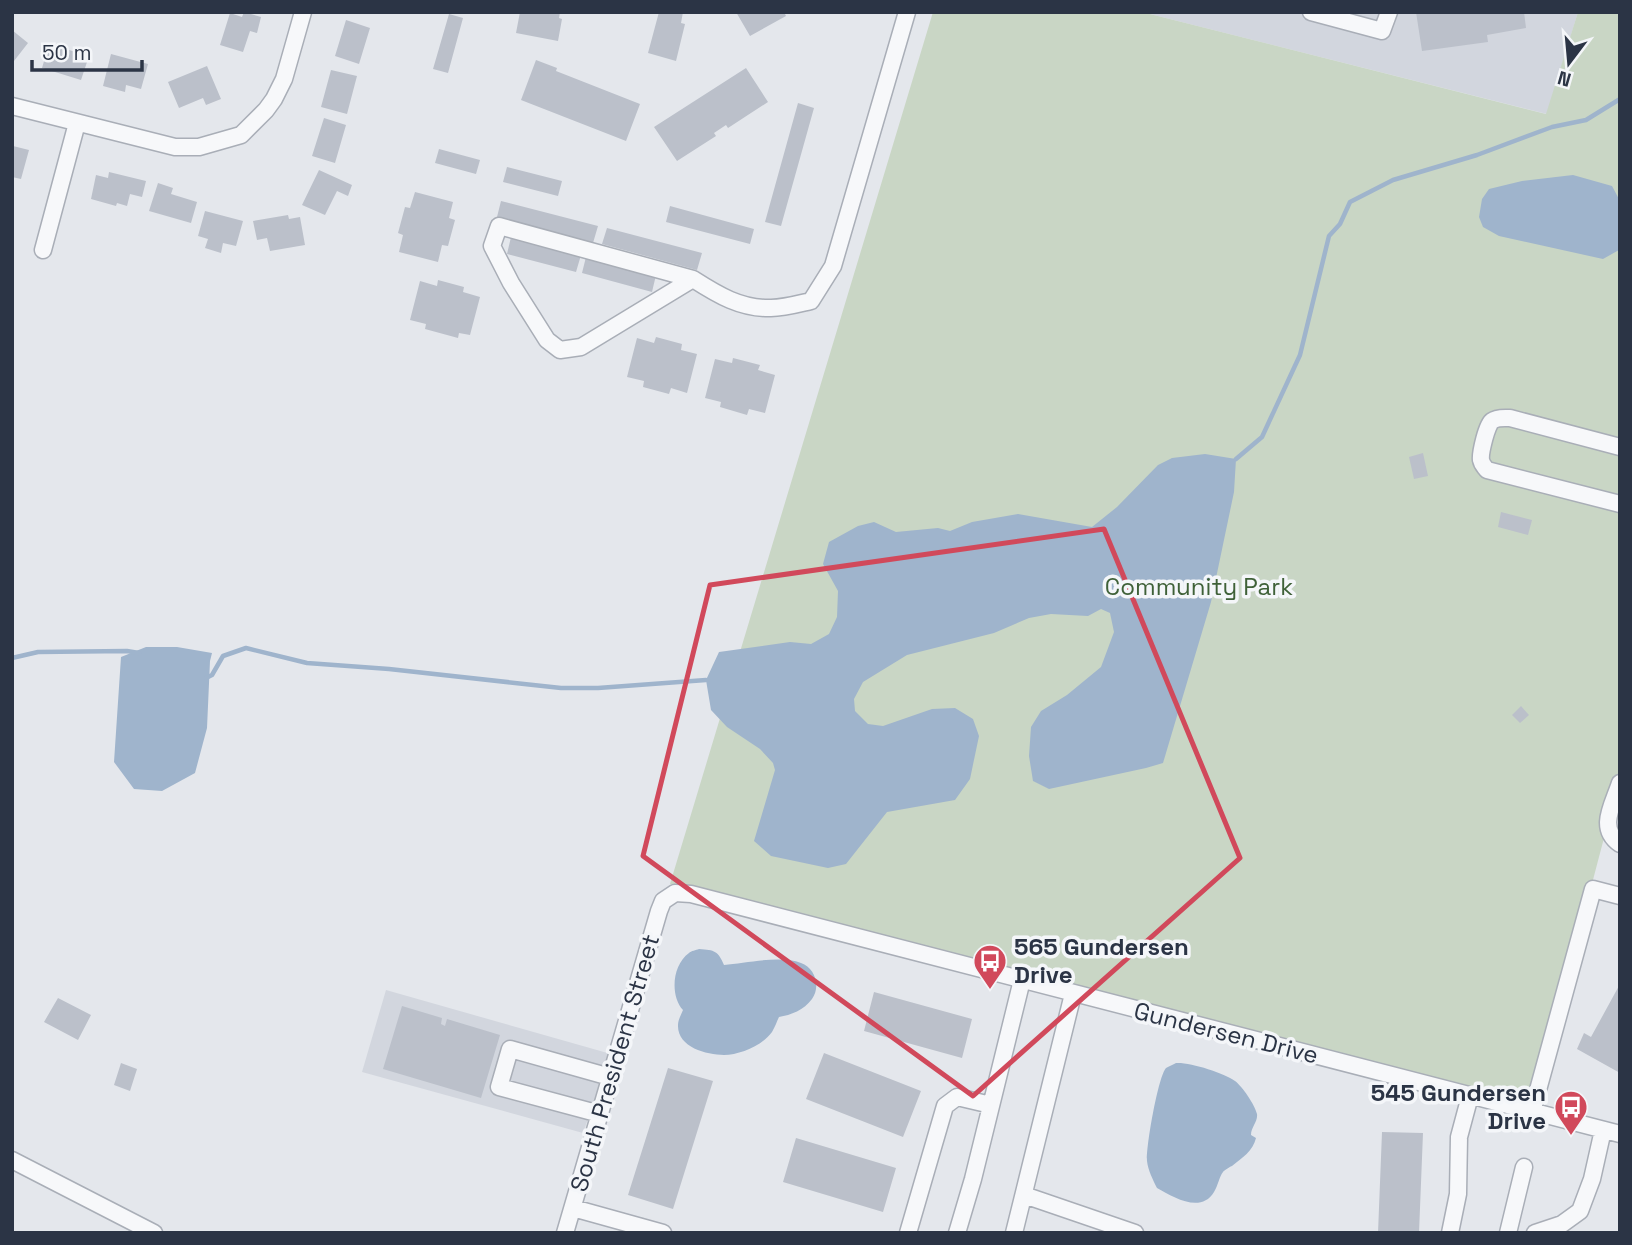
<svg xmlns="http://www.w3.org/2000/svg" width="1632" height="1245" font-family="'Space Grotesk',sans-serif">
<rect width="100%" height="100%" fill="#e4e7ec"/>
<path fill="#d2d6de" d="M1142,12H1578L1547,114Z
M386,990L611,1054L583,1133L362,1072Z"/>
<path fill="#c9d6c5" d="M933,12H1142L1546,114L1578,12H1620V777L1532,1112L670,884Z"/>
<path fill="#9fb4cc" d="M1573,175L1612,186L1620,201L1619,250L1603,259L1499,236L1483,227L1479,217L1482,199L1489,189L1522,181Z
M1205,454L1236,459L1234,492L1211,602L1163,763L1146,768L1049,789L1033,781L1029,756L1031,727L1041,711L1067,695L1101,667L1114,632L1110,613L1101,609L1088,616L1051,614L1029,618L994,633L907,655L863,682L854,699L855,711L868,724L883,726L932,709L955,708L973,719L979,736L970,779L955,800L887,812L846,864L828,868L771,856L754,841L775,770L773,763L760,749L727,727L711,710L706,680L719,652L790,642L811,644L829,634L837,617L838,591L823,564L829,542L858,526L874,522L896,532L938,528L950,531L972,522L1018,514L1092,527L1117,507L1158,465L1172,458Z
M146,647H177L212,653L210,661L207,728L195,773L162,791L134,789L114,762L121,657Z
M699,949C715,950 718,951 724,965C746,963 781,955 801,963C815,968 821,986 812,999C804,1010 791,1015 779,1017C777,1021 775,1027 772,1032C763,1045 740,1055 724,1055C706,1055 677,1047 678,1025C678,1020 681,1015 683,1010C670,996 672,965 689,953C691,951 696,950 699,949Z
M1176,1063C1190,1062 1224,1073 1235,1081C1242,1086 1255,1105 1257,1114C1258,1122 1251,1127 1251,1135L1256,1138C1253,1151 1242,1158 1232,1166C1231,1166 1223,1171 1223,1172C1219,1177 1218,1186 1214,1192C1201,1214 1173,1197 1157,1188C1153,1180 1148,1170 1147,1161C1146,1147 1158,1077 1166,1068C1169,1066 1173,1065 1176,1063Z"/>
<g fill="none" stroke-linecap="round" stroke-linejoin="round">
<path stroke="#9fb4cc" stroke-width="4.5" d="M1236,459L1262,437L1300,355L1329,236L1340,224L1350,202L1393,180L1477,155L1552,127L1586,120L1620,99
M12,658L38,652L127,651L139,653
M206,678L212,675L223,656L246,648L307,663L389,669L561,688H598L706,680"/>
</g>
<path fill="#bbc0ca" d="M244,12L261,17L257,33L250,31L243,52L220,45L230,13L242,17Z
M520,12H560L559,18L562,19L558,41L516,33Z
M659,12H683L681,23L685,24L676,61L648,53Z
M736,12H784L786,16L750,36Z
M1416,12H1524L1526,28L1487,35L1488,42L1422,51Z
M449,14L463,18L448,73L433,69Z
M346,20L370,28L359,64L335,56Z
M12,30L28,43L14,61L12,59Z
M49,44L89,56L81,80L42,68Z
M111,54L148,64L141,89L126,85L125,92L103,86Z
M536,60L557,68L556,71L640,104L626,141L521,100Z
M207,66L221,99L206,105L203,98L179,108L168,82Z
M746,68L768,102L728,128L726,125L714,133L716,136L677,161L654,127Z
M331,70L357,76L347,114L321,107Z
M798,103L814,108L781,226L765,222Z
M324,118L346,125L335,163L312,156Z
M13,146L29,150L21,179L12,177Z
M439,149L480,160L476,174L435,163Z
M507,167L562,181L558,196L503,182Z
M319,170L352,185L348,196L337,191L325,215L302,205Z
M109,172L146,181L142,197L130,194L127,206L117,203L116,206L91,199L96,175L108,178Z
M158,183L173,188L171,194L197,202L191,223L149,211Z
M415,192L453,202L449,218L455,220L448,246L442,245L438,262L399,252L403,235L398,233L405,207L410,208Z
M501,201L598,226L593,243L497,217Z
M670,206L754,229L750,244L666,222Z
M205,211L243,221L236,246L223,243L221,253L205,248L208,239L198,236Z
M288,215L289,219L300,217L305,245L270,251L267,238L257,240L253,221Z
M607,228L702,253L697,270L602,244Z
M511,237L581,255L576,272L507,254Z
M586,257L656,275L652,292L582,273Z
M438,280L464,287L463,292L480,297L470,335L459,333L458,338L425,329L426,324L410,320L420,281L437,286Z
M656,337L682,344L681,350L697,354L687,393L671,388L669,394L643,387L644,381L627,377L637,338L654,343Z
M733,358L760,365L758,370L775,375L765,413L749,409L747,415L720,407L721,402L705,398L715,359L732,363Z
M1423,453L1428,476L1414,479L1409,457Z
M1501,512L1532,520L1528,535L1498,527Z
M1521,706L1529,715L1520,723L1512,715Z
M1620,984V1073L1577,1049L1584,1033L1591,1037Z
M874,992L972,1019L962,1058L864,1031Z
M58,998L91,1015L78,1040L44,1022Z
M402,1006L442,1018L441,1024L445,1026L447,1019L500,1035L481,1098L383,1069Z
M824,1053L921,1091L903,1137L806,1099Z
M121,1063L137,1069L130,1091L114,1085Z
M668,1068L713,1081L673,1209L628,1195Z
M1382,1132L1423,1133L1419,1233H1378Z
M796,1138L896,1168L883,1212L783,1182Z"/>
<g fill="none" stroke-linecap="round" stroke-linejoin="round">
<defs>
<path id="minor" d="M1311,12L1382,31L1389,12
M12,106L175,147H199L241,135L266,110L274,99L284,79L303,12
M43,250L77,123
M693,279L499,226L492,246L511,283L547,340L560,350L581,347L693,279C718,295 741,309 771,308C784,308 798,304 811,301L833,266L907,12
M1620,447L1510,418C1505,418 1497,417 1492,421C1487,424 1480,453 1481,460C1482,465 1484,466 1487,470L1620,504
M1620,783C1613,805 1597,828 1620,844
M1532,1112L1593,889L1620,896
M600,1114L499,1087L510,1049L610,1077
M12,1160L154,1233
M1024,1195L1135,1233
M573,1208L663,1233
M565,1233L659,911L663,901L675,893L691,894L1620,1134
M908,1233L945,1106L957,1097L991,1105
M957,1233L973,1179L1022,980
M1014,1233L1073,994
M1450,1233L1458,1194L1459,1137L1470,1096
M1508,1233L1524,1167
M1535,1233L1562,1224L1580,1211L1592,1179L1603,1130"/>
</defs>
<use href="#minor" stroke="#a9aeb7" stroke-width="19"/>
<use href="#minor" stroke="#f7f8fa" stroke-width="16"/>
</g>
<path fill="none" stroke="#d1495b" stroke-width="5" stroke-linejoin="round" d="M1104,529L1240,858L973,1096L643,856L710,585Z"/>
<defs>
<symbol id="bus-pin" viewBox="-11 -11 22 30"><path d="M0 17L-7.5 6A9.5 9.5 0 1 1 7.5 6Z" fill="#d1495b" stroke="#f4f6f9"/><path d="M-5-6H5V4H4V6H2V4H-2V6H-4V4H-5ZM-3.5-4V0h7V-4ZM-3.5 1.2v1.5H-2V1.2ZM2 1.2v1.5H3.5V1.2Z" fill="#fff"/></symbol>
</defs>
<g fill-rule="evenodd">
<use href="#bus-pin" x="971" y="942" width="38" height="52"/>
<use href="#bus-pin" x="1552" y="1088" width="38" height="52"/>
</g>
<g text-anchor="middle" stroke-width="7" stroke-linejoin="round" paint-order="stroke">
<g font-size="24" fill="#3f6138" stroke="#f4f6f9">
<text x="1199" y="595">Community Park</text>
</g>
<g font-size="24" font-weight="bold" fill="#2b3445" stroke="#f4f6f9" text-anchor="start">
<text x="1014" y="955">565 Gundersen<tspan x="1014" dy="28">Drive</tspan></text>
<text x="1546" y="1101" text-anchor="end">545 Gundersen<tspan x="1546" dy="28">Drive</tspan></text>
</g>
<g font-size="24" fill="#2b3445" stroke="#f4f6f9">
<text transform="translate(1226 1033) rotate(14)" y="8">Gundersen Drive</text>
<text transform="translate(615 1063) rotate(-74)" y="8">South President Street</text>
</g>
</g>
<rect width="1632" height="1245" fill="none" stroke="#2b3445" stroke-width="28"/>
<g transform="translate(1569 63) rotate(196)" stroke="#f4f6f9" stroke-width="5" paint-order="stroke">
<path d="M0-5L12 26L0 18L-12 26Z" fill="#2b3445"/>
<text y="-10" font-size="19" font-weight="bold" text-anchor="middle" fill="#2b3445">N</text>
</g>
<path d="M32 60v10h110v-10" fill="none" stroke="#2b3445" stroke-width="3.5"/>
<text x="42" y="60" font-size="21" fill="#2b3445" stroke="#f4f6f9" stroke-width="5" paint-order="stroke">50 m</text>
</svg>
